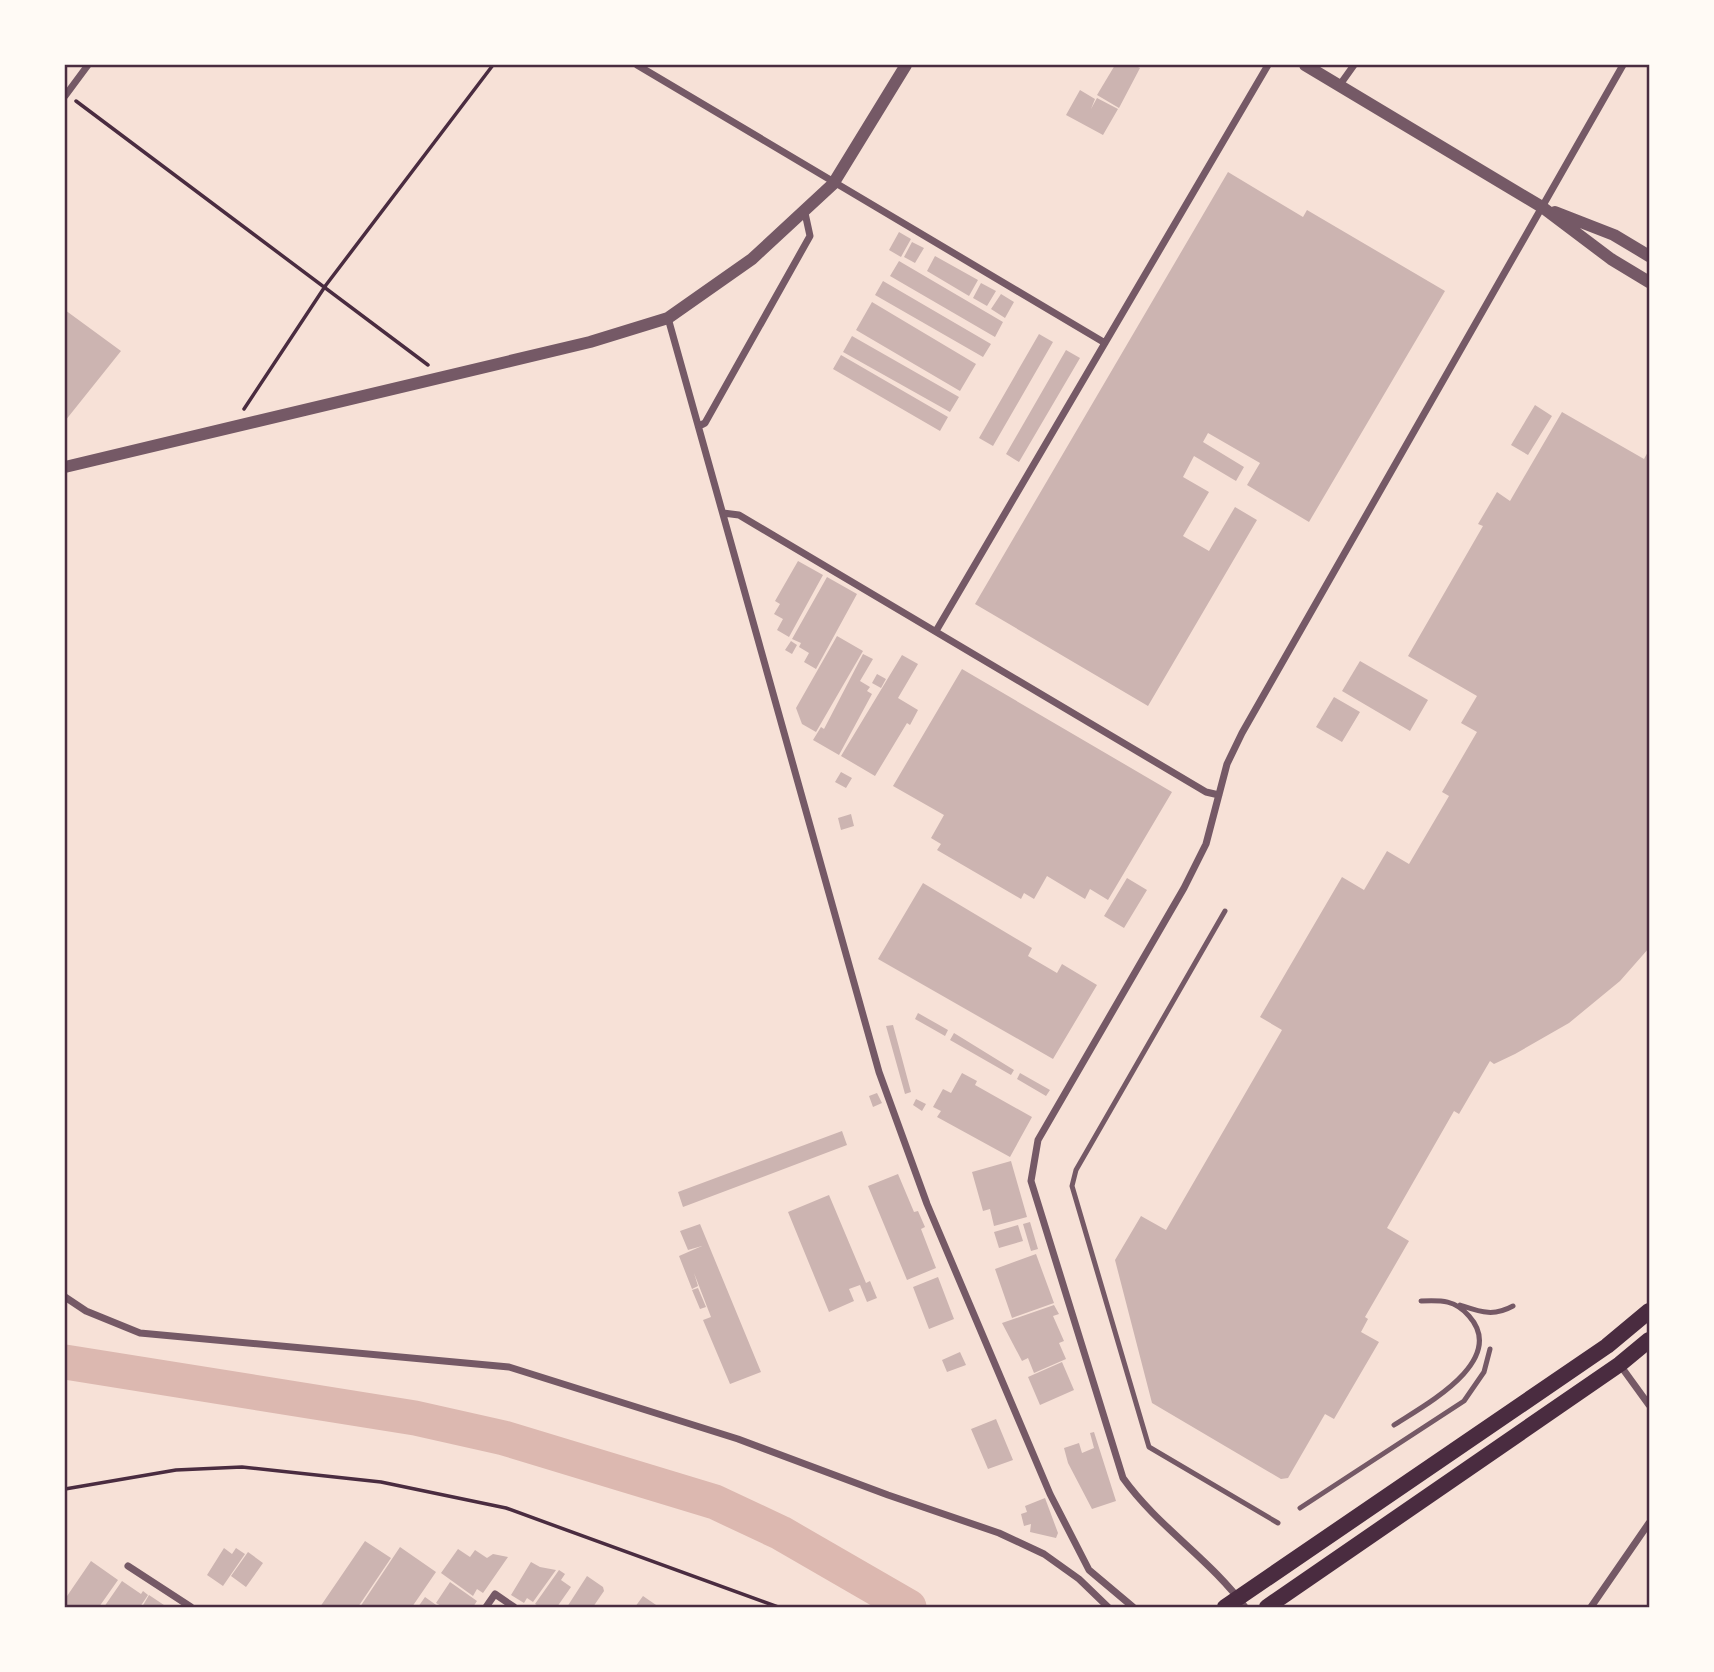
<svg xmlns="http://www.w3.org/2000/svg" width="1714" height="1672" font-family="'Work Sans',sans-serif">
<rect width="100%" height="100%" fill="#f7e1d7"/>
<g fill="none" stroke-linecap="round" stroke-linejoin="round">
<path stroke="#dcb8b0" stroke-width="35" d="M65,1362L415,1418L504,1438L715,1502L781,1533L909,1607"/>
</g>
<path fill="#ccb4b1" d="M1115,65H1134L1140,68L1119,108L1097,95Z
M1080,90L1095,99L1091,109L1097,98L1118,109L1103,135L1066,115Z
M1228,172L1303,217L1307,210L1445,291L1309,522L1247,485L1260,463L1208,433L1203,442L1244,467L1236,481L1194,456L1183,477L1209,492L1183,536L1209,551L1235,507L1257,520L1148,706L975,604Z
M899,232L911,239L901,257L889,250Z
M912,242L924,248L915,263L904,257Z
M935,256L978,280L969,296L927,271Z
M899,261L1003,322L995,337L890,276Z
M883,281L991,344L983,357L875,295Z
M981,283L996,291L987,306L973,298Z
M1001,294L1014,302L1005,318L991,309Z
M872,302L976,364L960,391L856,330Z
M65,310L121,351L65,421Z
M1039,334L1053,342L993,446L979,438Z
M852,336L959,397L950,412L843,352Z
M1066,350L1080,358L1019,462L1006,454Z
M841,355L948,417L940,431L833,369Z
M1535,405L1552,416L1528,455L1511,445Z
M1562,412L1644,459L1649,450V948L1620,981L1569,1023L1515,1054L1494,1064L1490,1061L1459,1114L1454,1111L1387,1228L1409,1241L1365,1317L1368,1319L1361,1332L1379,1342L1334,1419L1325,1414L1288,1478L1281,1479L1152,1403L1115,1260L1141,1216L1166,1230L1282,1030L1260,1017L1342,877L1364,890L1387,851L1409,864L1449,796L1442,792L1477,732L1461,723L1477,696L1408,656L1483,526L1478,524L1497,492L1510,501Z
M798,561L823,575L789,637L777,630L783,619L774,614L780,604L775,601Z
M827,577L857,594L816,669L804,662L809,653L799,647L801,643L792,639Z
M837,636L863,651L816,732L802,724L796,708Z
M791,641L797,645L792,654L785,650Z
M863,654L873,659L860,681L870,687L867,691L872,694L839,755L813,740L821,727L824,729Z
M902,655L918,664L898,698L918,710L910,725L907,723L875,776L841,756Z
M1360,661L1428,700L1410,731L1342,691Z
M962,669L1172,792L1108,900L1090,889L1085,899L1047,876L1034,899L1024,893L1021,899L937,850L941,844L931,838L944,815L893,786Z
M877,674L886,679L881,688L872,683Z
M1334,697L1360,712L1342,742L1316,727Z
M841,772L852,778L846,788L835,782Z
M851,814L854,826L841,830L838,818Z
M1127,878L1147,890L1124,928L1104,916Z
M923,883L1032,948L1028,956L1057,973L1062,964L1097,985L1053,1059L878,959Z
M918,1013L948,1030L945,1036L915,1019Z
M893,1025L911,1092L905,1094L886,1026Z
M954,1033L1014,1070L1011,1075L950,1040Z
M962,1073L977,1081L975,1085L1032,1117L1010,1157L937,1117L941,1111L933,1107L943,1089L951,1093Z
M1020,1073L1050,1090L1046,1096L1017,1079Z
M877,1093L882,1103L873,1107L869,1096Z
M916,1099L926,1104L922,1111L913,1105Z
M842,1131L847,1145L683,1207L678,1192Z
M1011,1161L1027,1217L994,1226L990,1209L983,1211L972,1172Z
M898,1174L914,1212L918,1211L925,1227L921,1229L936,1268L907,1280L868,1186Z
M829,1195L866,1283L870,1281L877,1298L867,1302L860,1285L849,1289L854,1301L829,1312L788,1212Z
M1030,1222L1038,1249L1031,1251L1023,1224Z
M700,1224L761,1372L730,1384L703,1320L711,1317L694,1273L698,1286L692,1289L679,1256L702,1246L688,1250L680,1231Z
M1018,1225L1023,1241L999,1248L994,1232Z
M1036,1254L1054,1303L1012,1318L995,1269Z
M938,1277L954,1319L929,1329L913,1287Z
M698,1288L706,1307L700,1309L692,1290Z
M1054,1305L1059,1314L1053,1316L1064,1341L1059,1343L1066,1359L1034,1373L1028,1358L1022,1361L1002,1323Z
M960,1352L966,1365L947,1372L942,1360Z
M1062,1362L1074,1390L1040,1405L1028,1377Z
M996,1419L1013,1460L988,1469L971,1429Z
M1094,1432L1116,1501L1092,1509L1068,1463L1064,1448L1079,1443L1082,1453L1094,1448L1090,1433Z
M1045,1498L1058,1533L1056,1538L1030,1532L1031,1524L1024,1526L1021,1514L1027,1512L1025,1506Z
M365,1541L391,1558L358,1607H320Z
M400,1547L436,1572L412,1607H360Z
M224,1548L232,1554L236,1548L245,1554L223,1586L207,1575Z
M458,1549L470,1557L475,1550L487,1558L493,1554L508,1557L483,1593L477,1589L473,1596L441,1573Z
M248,1552L263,1563L246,1587L231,1576Z
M91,1561L118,1580L99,1607H65V1599Z
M531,1562L540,1567L556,1570L533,1602L527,1598L524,1603L511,1595Z
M559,1570L565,1574L561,1580L571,1587L557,1607H540L535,1604Z
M587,1576L603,1587L604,1591L593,1607H567Z
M122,1581L141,1594L143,1591L148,1595L140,1607H104Z
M450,1582L477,1601L473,1607H443L436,1603Z
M149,1595L167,1607H142Z
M643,1596L659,1607H635Z
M425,1597L439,1607H418Z"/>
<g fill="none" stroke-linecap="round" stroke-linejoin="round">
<path stroke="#4a2c40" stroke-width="3.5" d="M76,101L428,365
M244,409L326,285L493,65
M65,1489L176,1470L242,1467L381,1482L506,1508L778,1607"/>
<path stroke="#755966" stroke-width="5" d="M1225,911L1076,1170L1072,1186L1149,1447L1278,1523
M1460,1305C1481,1312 1493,1317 1513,1306
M1394,1425C1423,1406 1509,1361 1469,1316C1455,1300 1442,1300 1421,1301
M1300,1508L1464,1401L1484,1372L1490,1349"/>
<path stroke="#755966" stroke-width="7" d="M637,65L1105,343
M1339,86L1354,65
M65,96L88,65
M668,318L879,1072L927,1204L1050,1494L1089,1570L1133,1607
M699,426L705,423L810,236L805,213
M723,513L739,515L1206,792L1219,795
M936,631L1268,65
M65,1297L86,1311L140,1333L509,1367L738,1439L888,1495L999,1533L1044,1554L1079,1579L1108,1607
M1620,1365L1649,1405
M128,1566L191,1607
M486,1607L495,1594L514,1607
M1245,1607C1210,1559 1158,1527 1123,1478L1031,1181L1038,1140L1184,888L1206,844L1227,764L1242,733L1623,65
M1591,1607L1649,1523"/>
<path stroke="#755966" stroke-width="12" d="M1305,65L1542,207L1611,259L1649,282
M1555,212L1614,235L1649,256
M65,467L590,342L668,318L752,259L833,184L906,65"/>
<path stroke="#4a2c40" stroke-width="16" d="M1225,1607L1607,1346L1649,1311
M1267,1607L1620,1364L1649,1340"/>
</g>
<rect width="1714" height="1672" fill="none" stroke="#fffaf5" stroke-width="133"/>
<rect x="66" y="66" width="1582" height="1540" fill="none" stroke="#4a2c40" stroke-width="2.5"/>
</svg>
